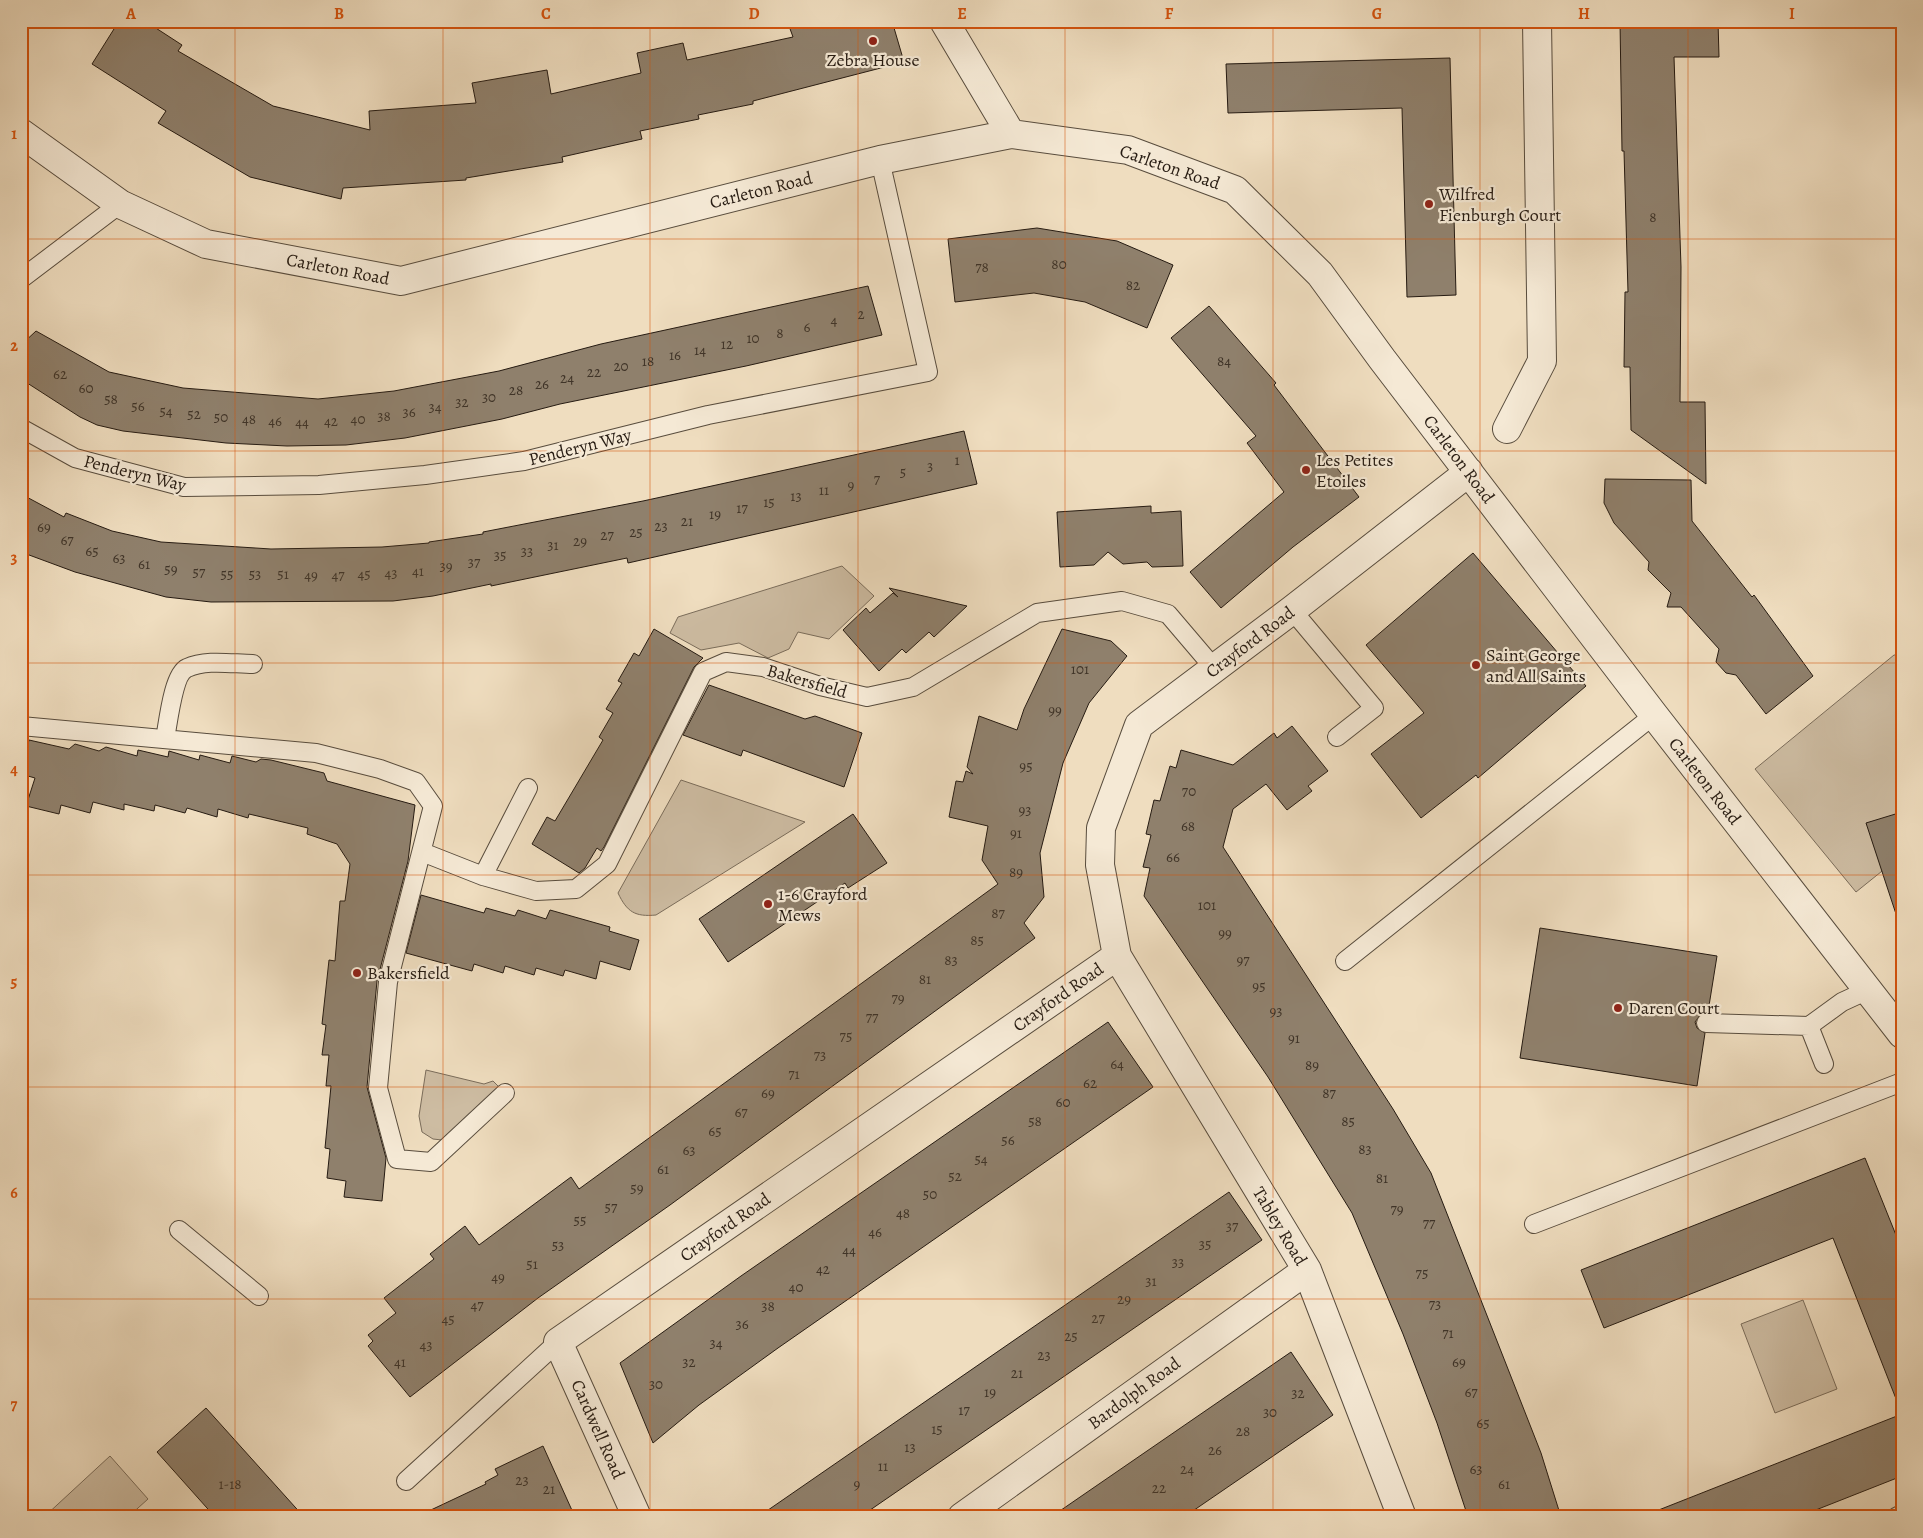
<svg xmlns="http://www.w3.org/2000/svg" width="1923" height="1538" font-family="Alegreya,serif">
<rect width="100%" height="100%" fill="#efddbf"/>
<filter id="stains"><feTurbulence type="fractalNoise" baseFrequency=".004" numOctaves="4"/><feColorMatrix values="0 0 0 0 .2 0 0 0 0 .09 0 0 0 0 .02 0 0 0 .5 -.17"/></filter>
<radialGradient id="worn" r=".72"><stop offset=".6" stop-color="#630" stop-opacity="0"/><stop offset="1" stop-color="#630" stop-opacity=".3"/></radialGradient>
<path fill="#cdbca2" stroke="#7a6c5a" d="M842,566L874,596L829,639L798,632L789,649L768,658L739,643L701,650L670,633L678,617Z
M1894,655H1902V855L1856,892L1755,769Z
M681,780L805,822L656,915C635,917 627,912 618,893Z
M426,1070L484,1084L493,1081L501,1089L442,1140L433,1139L422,1132L419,1116Z
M1803,1300L1837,1389L1775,1413L1741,1324Z
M110,1456L148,1499L128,1517H44Z"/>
<path fill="#8f806c" stroke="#261b12" d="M119,21H145L182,45L178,51L273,106L370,130L369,111L476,103L472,83L547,70L551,94L641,73L637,53L683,43L687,60L793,37L789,26L808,21H892L904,62L753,101V104L698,115L699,119L640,131L642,139L562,157L563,162L466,178V180L343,188L341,199L250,177L158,123L166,111L92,64Z
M1620,21H1718L1719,57H1674L1681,267L1680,402H1705L1706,484L1631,430L1630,367H1624L1625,292H1628L1624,151H1622Z
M1450,58L1456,295L1407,297L1402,108L1228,113L1226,64Z
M1037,228L1117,241L1173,265L1147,328L1085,302L1034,293L955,302L948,239Z
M868,286L882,335L746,366L560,404L502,419L405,438L346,445L287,446L226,443L123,431L97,425L80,417L21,379V345L36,331L109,372L183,388L318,399L394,391L499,371L601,344Z
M1209,306L1276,383L1274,385L1359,497L1293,547L1221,608L1190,572L1284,492L1247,443L1256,436L1171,338Z
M964,431L977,484L628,563L627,558L491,586V584L433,596L393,601L211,602L166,597L75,572L21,552V494L64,517L66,513L112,531L161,542L271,549L382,547L429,543V542L483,534V532L643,501Z
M1605,479L1691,480L1692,521L1752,597L1754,595L1813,676L1766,714L1736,675L1726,673L1716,662L1719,649L1681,607H1667L1671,593L1648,570L1649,562L1614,523L1604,503Z
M1151,506V513L1181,511L1183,566L1152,567L1147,562L1123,564L1108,552L1094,565L1060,567L1057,512Z
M1473,553L1586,686L1478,778L1476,775L1421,818L1371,754L1424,713L1366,645Z
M889,588L967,606L934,637L929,632L906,653L902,649L879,671L843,630L866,608L870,613L893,593L898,597Z
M654,629L703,658L694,667L604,847L601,851L597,848L585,868L579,873L532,844L547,817L555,821L603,740L599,737L613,713L606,709L622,683L618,681L634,653L639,656Z
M1062,629L1111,641L1127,656L1089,703L1063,763L1040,853L1044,897L1024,923L1035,938L670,1205L538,1298L410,1397L368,1346L373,1341L368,1335L396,1313L384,1298L434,1259L430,1254L465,1226L479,1245L571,1177L579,1189L998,884L982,860L988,826L949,817L956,781L963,782L966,771L973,774L967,767L979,716L1017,730L1024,709Z
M709,685L805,719L815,716L862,733L844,787L743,750L741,756L683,735Z
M1292,726L1328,771L1308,786L1312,791L1287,810L1266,784L1233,809L1223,847L1393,1109L1431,1173L1541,1453L1561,1517H1468L1437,1423L1403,1334L1352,1213L1268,1077L1144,896L1150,868L1143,867L1151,835L1146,834L1154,800L1160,801L1170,766L1176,768L1181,750L1233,765L1274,733L1277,738Z
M29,740L69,749L75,744L99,751L106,747L137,756L138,750L168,757L169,751L199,760L200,755L230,763L232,756L256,762L261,759L271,760L324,773L327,781L415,805L408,861L377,981L367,1087L386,1158L382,1201L344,1197L346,1181L327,1178L330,1149L325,1148L331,1086H326L329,1055H322L326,1025L322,1024L329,960L335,961L340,901H345L350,864L337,844L307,834L308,828L249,814L248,818L218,809L217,817L187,808L185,813L155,805L154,811L124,804V810L93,802L90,813L61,805L59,814L26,806L35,778L21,774Z
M1902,812V913L1896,914L1866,823Z
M853,814L887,863L848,888L845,883L728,962L699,919Z
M421,895L484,913L486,908L515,916L518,910L546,919L550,910L610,927L609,931L639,940L630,970L600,961L596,979L565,970L563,976L536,968L534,975L505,966L503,973L474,964L472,971L406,953Z
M1540,928L1717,956L1708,1012L1701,1014L1695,1022L1697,1028L1705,1033L1697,1086L1520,1058Z
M1108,1022L1153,1087L778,1348L699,1405L653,1443L620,1363L741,1276Z
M1865,1158L1902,1250V1409H1900L1833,1238L1604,1328L1581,1270Z
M1229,1192L1262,1240L860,1517H758Z
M1291,1352L1333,1415L1184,1517H1051Z
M206,1408L304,1517H215L157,1452Z
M1902,1414V1476L1798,1517H1647L1646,1515Z
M543,1446L575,1517H416L486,1484L485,1482L498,1475L495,1469Z"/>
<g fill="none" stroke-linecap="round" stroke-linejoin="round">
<defs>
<path id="service" d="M21,279L120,204
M21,428L75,458L184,487L319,485L425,475L524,461L708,415L928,372L880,160
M1292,610L1374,708L1337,737
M21,726L316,753L380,769L416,782L433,806L388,982L378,1088L397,1159L431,1162L505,1093
M165,739C168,724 173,674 187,668C206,659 233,664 253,664
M422,852L483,876L536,891L576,889L607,864L703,672L726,662L763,667L820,686L867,697L913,687L1037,613L1122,601L1168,614L1214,668
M483,876L528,788
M1345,961L1654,715
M1706,1023L1809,1026L1842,1002L1868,990
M1809,1026L1824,1064
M1534,1224L1902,1082
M179,1230L259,1296
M406,1481L558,1342
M1896,1517L1902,1514"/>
<path id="minor" d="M944,21L1011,134
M21,133L120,204L206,244L401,281L880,160L1011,134L1128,150L1235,190L1320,274L1382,359L1654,715L1902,1034
M1507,429L1542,361L1537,21
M637,1517L558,1342L1117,956
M962,1517L1307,1270
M1402,1517L1307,1270L1117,956L1100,865L1101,828L1139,725L1292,610L1469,472"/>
</defs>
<use href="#service" stroke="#584c3d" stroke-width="20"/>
<use href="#minor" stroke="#584c3d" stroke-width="30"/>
<use href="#service" stroke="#f5e9d5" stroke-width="18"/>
<use href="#minor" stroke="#f5e9d5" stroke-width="28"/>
</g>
<path fill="none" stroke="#d5530d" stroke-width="1" stroke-opacity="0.55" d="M235,21V1517M443,21V1517M650,21V1517M858,21V1517M1065,21V1517M1273,21V1517M1480,21V1517M1688,21V1517M21,239H1902M21,451H1902M21,663H1902M21,875H1902M21,1087H1902M21,1299H1902"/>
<g fill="#8f2418" stroke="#f5e9d5" stroke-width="2">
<circle cx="873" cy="41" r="5"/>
<circle cx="1429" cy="204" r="5"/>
<circle cx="1306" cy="470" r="5"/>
<circle cx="1476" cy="665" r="5"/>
<circle cx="768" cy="904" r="5"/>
<circle cx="357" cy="973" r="5"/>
<circle cx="1618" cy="1008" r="5"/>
</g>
<g text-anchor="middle" stroke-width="4.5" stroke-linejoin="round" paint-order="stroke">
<g font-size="15" fill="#403428">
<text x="1653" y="222">8</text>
<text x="1059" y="269">80</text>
<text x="982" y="272">78</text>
<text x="1133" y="290">82</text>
<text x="861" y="319">2</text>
<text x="834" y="325">4</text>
<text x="807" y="332">6</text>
<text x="780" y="338">8</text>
<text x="753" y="343">10</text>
<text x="727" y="349">12</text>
<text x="700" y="355">14</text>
<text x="675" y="360">16</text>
<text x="648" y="366">18</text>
<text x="1224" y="366">84</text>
<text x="621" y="371">20</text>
<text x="594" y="377">22</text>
<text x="60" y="379">62</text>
<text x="567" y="383">24</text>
<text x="542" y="389">26</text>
<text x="86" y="393">60</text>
<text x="516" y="395">28</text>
<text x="489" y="402">30</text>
<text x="111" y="404">58</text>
<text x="462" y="407">32</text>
<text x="138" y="411">56</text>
<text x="435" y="412">34</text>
<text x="166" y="416">54</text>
<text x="409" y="417">36</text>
<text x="194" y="419">52</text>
<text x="384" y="421">38</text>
<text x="221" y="422">50</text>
<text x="249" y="424">48</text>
<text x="358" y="424">40</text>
<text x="275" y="426">46</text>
<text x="331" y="426">42</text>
<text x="302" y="427">44</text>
<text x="957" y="465">1</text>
<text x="930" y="471">3</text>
<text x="903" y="477">5</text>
<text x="877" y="484">7</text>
<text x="851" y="490">9</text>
<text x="824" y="495">11</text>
<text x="796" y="501">13</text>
<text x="769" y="507">15</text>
<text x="742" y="513">17</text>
<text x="715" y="519">19</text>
<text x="687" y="526">21</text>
<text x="661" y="531">23</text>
<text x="44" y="532">69</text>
<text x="636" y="537">25</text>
<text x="607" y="540">27</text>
<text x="67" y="545">67</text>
<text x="580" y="546">29</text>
<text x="553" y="550">31</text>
<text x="92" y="556">65</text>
<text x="527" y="556">33</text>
<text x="500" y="560">35</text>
<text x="119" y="563">63</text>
<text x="474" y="567">37</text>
<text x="144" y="569">61</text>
<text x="446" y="571">39</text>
<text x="171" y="574">59</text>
<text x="418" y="576">41</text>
<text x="199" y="577">57</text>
<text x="391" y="578">43</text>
<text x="227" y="579">55</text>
<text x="255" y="579">53</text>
<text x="283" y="579">51</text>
<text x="364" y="579">45</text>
<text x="311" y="580">49</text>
<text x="338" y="580">47</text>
<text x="1080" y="674">101</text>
<text x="1055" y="715">99</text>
<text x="1026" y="771">95</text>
<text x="1189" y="796">70</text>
<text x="1025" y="815">93</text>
<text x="1188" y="831">68</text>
<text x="1016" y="838">91</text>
<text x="1173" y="862">66</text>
<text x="1016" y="877">89</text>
<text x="1207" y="910">101</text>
<text x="998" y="918">87</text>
<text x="1225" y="938">99</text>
<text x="977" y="945">85</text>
<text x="951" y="965">83</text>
<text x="1243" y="965">97</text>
<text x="925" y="984">81</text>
<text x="1259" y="991">95</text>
<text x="898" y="1003">79</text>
<text x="1276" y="1016">93</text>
<text x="872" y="1022">77</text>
<text x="846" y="1041">75</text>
<text x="1294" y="1043">91</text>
<text x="820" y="1060">73</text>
<text x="1117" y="1069">64</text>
<text x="1312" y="1070">89</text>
<text x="794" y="1079">71</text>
<text x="1090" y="1088">62</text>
<text x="768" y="1098">69</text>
<text x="1329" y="1098">87</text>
<text x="1063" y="1107">60</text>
<text x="741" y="1117">67</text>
<text x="1035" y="1126">58</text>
<text x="1348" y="1126">85</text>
<text x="715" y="1136">65</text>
<text x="1008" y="1145">56</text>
<text x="1365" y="1154">83</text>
<text x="689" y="1155">63</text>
<text x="981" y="1164">54</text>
<text x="663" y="1174">61</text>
<text x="955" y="1181">52</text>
<text x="1382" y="1183">81</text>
<text x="637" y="1193">59</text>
<text x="930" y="1199">50</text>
<text x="611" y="1212">57</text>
<text x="1397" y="1214">79</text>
<text x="903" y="1218">48</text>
<text x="580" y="1225">55</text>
<text x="1429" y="1228">77</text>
<text x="1232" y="1231">37</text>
<text x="875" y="1237">46</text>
<text x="1205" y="1249">35</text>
<text x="558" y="1250">53</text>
<text x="849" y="1255">44</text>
<text x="1178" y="1267">33</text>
<text x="532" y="1269">51</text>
<text x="823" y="1274">42</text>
<text x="1422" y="1278">75</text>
<text x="498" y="1282">49</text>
<text x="1151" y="1286">31</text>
<text x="796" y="1292">40</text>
<text x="1124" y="1304">29</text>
<text x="1435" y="1309">73</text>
<text x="477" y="1310">47</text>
<text x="768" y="1311">38</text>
<text x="1098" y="1323">27</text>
<text x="448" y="1324">45</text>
<text x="742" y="1329">36</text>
<text x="1448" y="1338">71</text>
<text x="1071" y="1341">25</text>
<text x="716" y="1348">34</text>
<text x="426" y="1350">43</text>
<text x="1044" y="1360">23</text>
<text x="400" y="1367">41</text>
<text x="689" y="1367">32</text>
<text x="1459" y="1367">69</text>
<text x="1017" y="1378">21</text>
<text x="656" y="1389">30</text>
<text x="990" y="1397">19</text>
<text x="1471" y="1397">67</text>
<text x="1298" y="1398">32</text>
<text x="964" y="1415">17</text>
<text x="1270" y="1417">30</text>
<text x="1483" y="1428">65</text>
<text x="937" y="1434">15</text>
<text x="1243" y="1436">28</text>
<text x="910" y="1452">13</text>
<text x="1215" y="1455">26</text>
<text x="883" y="1471">11</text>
<text x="1187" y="1474">24</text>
<text x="1476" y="1474">63</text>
<text x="522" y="1485">23</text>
<text x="230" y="1489">1-18</text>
<text x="857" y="1489">9</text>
<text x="1504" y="1489">61</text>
<text x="1159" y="1493">22</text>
<text x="549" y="1494">21</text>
</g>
<g font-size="18" fill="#261b12" stroke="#f5e9d5" text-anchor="start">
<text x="873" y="66" text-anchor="middle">Zebra House</text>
<text x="1439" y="200">Wilfred<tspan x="1439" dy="21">Fienburgh Court</tspan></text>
<text x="1316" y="466">Les Petites<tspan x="1316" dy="21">Etoiles</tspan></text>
<text x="1486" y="661">Saint George<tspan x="1486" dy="21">and All Saints</tspan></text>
<text x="778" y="900">1-6 Crayford<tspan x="778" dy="21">Mews</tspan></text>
<text x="367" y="979">Bakersfield</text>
<text x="1628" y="1014">Daren Court</text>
</g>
<g font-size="18" fill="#261b12" stroke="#f5e9d5">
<text transform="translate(1170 167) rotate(19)" y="6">Carleton Road</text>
<text transform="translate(761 190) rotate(-14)" y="6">Carleton Road</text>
<text transform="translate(338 269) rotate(11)" y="6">Carleton Road</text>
<text transform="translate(580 447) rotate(-14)" y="6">Penderyn Way</text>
<text transform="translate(1459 459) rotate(53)" y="6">Carleton Road</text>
<text transform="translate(135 473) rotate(14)" y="6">Penderyn Way</text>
<text transform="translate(1250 642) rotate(-37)" y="6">Crayford Road</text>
<text transform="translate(807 681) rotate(16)" y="6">Bakersfield</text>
<text transform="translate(1705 781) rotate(52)" y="6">Carleton Road</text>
<text transform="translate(1058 997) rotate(-35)" y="6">Crayford Road</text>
<text transform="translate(1280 1226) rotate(59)" y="6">Tabley Road</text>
<text transform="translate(725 1227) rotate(-35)" y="6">Crayford Road</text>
<text transform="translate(1134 1393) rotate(-36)" y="6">Bardolph Road</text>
<text transform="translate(598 1429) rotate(66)" y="6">Cardwell Road</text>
</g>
</g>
<rect width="1923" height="1538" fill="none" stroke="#efddbf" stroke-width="55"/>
<rect x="28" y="28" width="1868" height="1482" fill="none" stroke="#d5530d" stroke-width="2"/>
<g font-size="16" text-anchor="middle" font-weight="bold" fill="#d5530d">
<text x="131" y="19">A</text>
<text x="339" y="19">B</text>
<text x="546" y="19">C</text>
<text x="754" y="19">D</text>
<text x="962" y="19">E</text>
<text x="1169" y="19">F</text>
<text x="1377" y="19">G</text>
<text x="1584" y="19">H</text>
<text x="1792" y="19">I</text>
<text x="14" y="139">1</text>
<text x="14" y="351">2</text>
<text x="14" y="563">3</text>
<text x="14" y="775">4</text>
<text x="14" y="987">5</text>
<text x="14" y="1198">6</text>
<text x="14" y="1410">7</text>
</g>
<rect width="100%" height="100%" filter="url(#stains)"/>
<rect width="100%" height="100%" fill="url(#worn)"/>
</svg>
